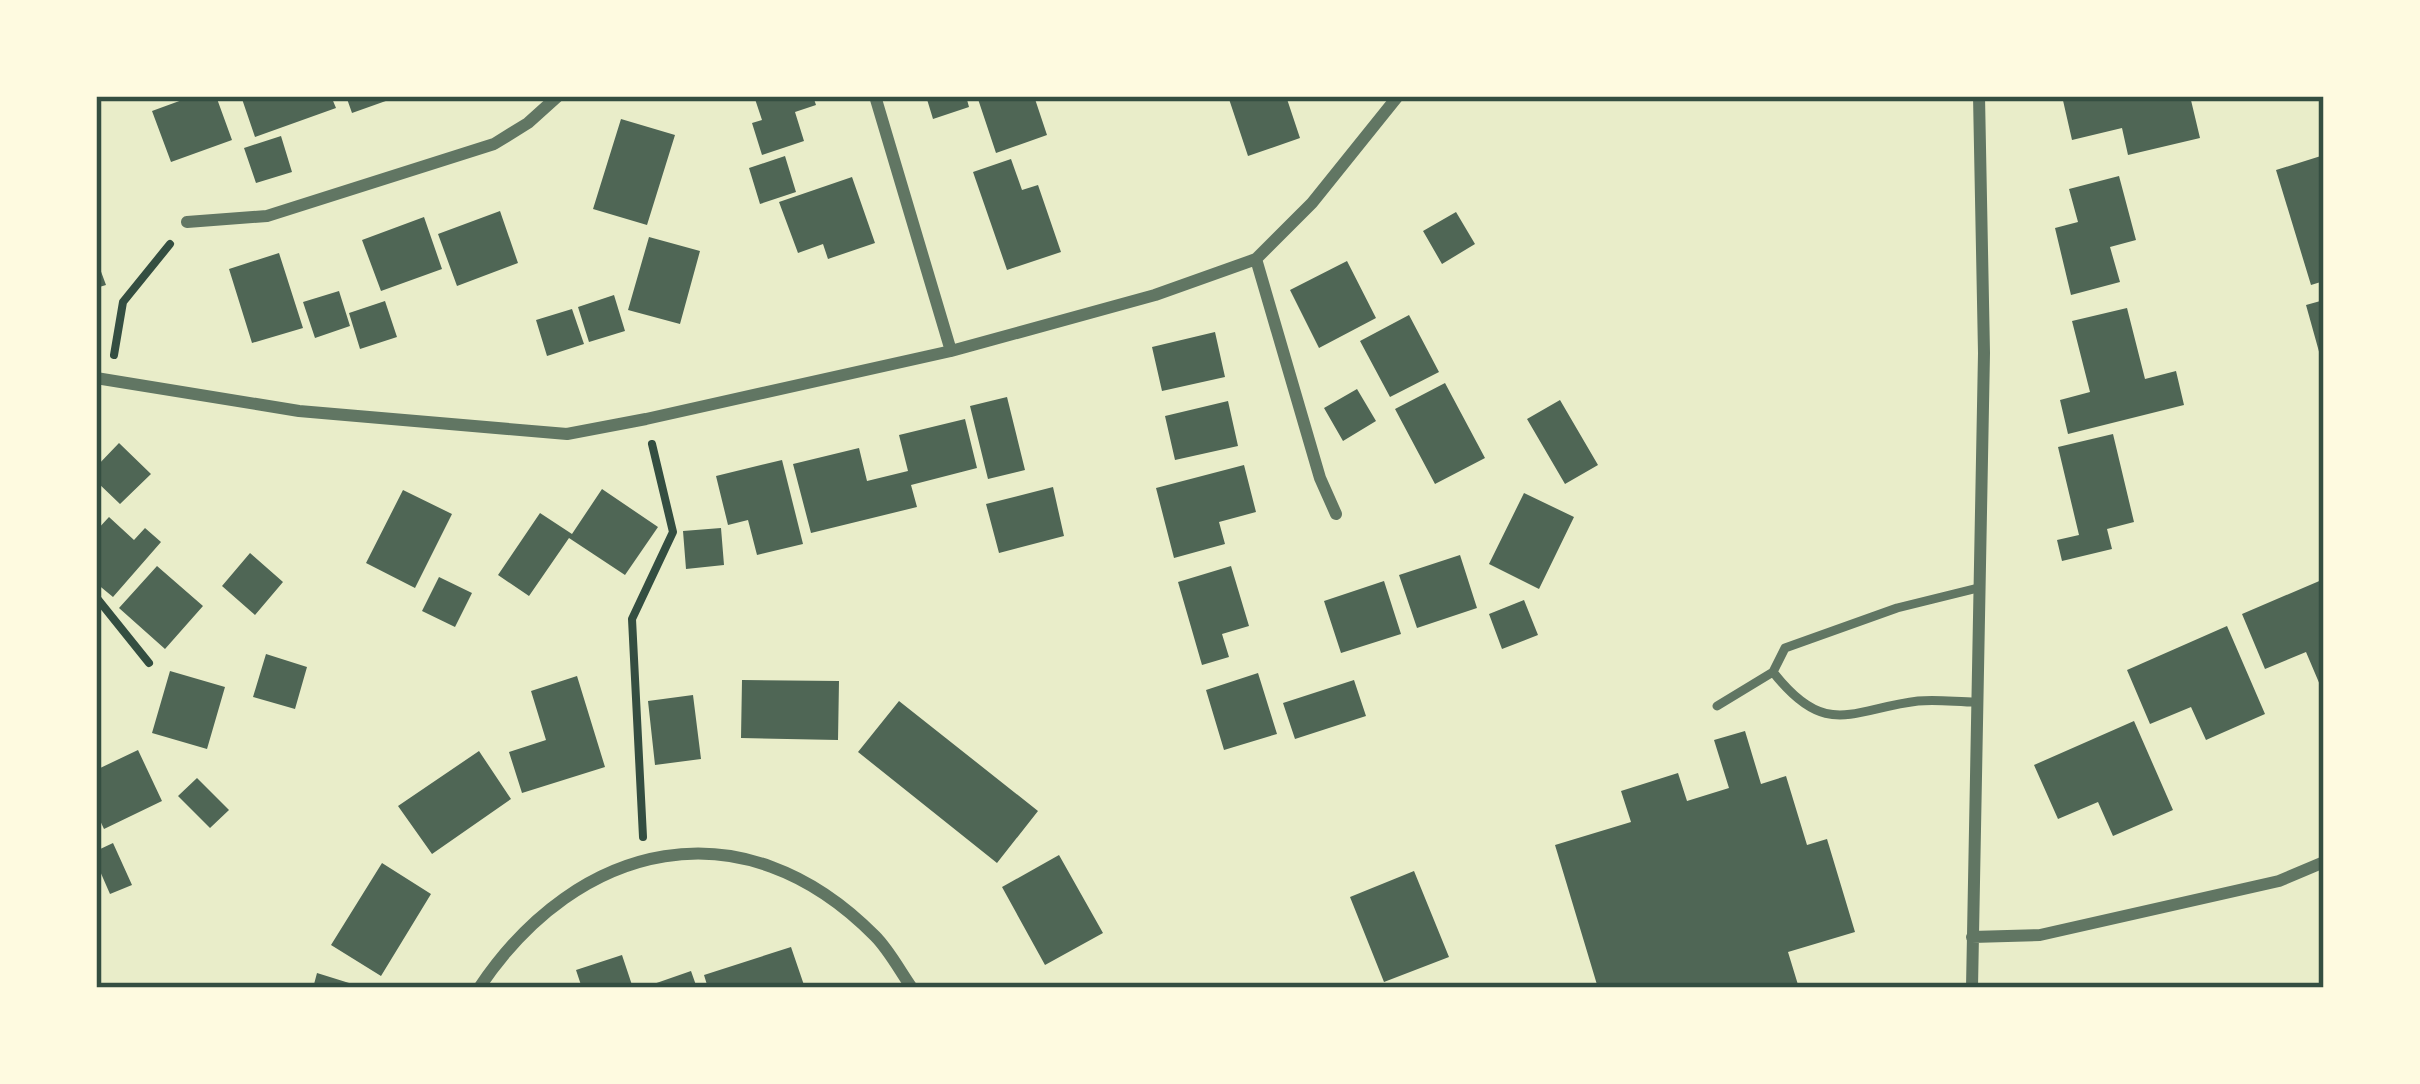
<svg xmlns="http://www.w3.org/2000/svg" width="2420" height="1084" font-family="Cabin,sans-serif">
<rect width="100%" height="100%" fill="#e9edc9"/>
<path fill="#4f6655" d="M193,96H216L232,140L171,162L152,111Z
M241,96H331L336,108L255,137Z
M346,96H397V97L352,113Z
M754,96H813L816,105L795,112L804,141L762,155L752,123L762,120Z
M926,96H966L969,107L933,119Z
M977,96H1034L1047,135L996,153Z
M1228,96H1286L1300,138L1248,156Z
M2062,96H2190L2200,138L2128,155L2122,128L2072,140Z
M621,119L675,135L647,225L593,209Z
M281,136L292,172L256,183L244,148Z
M2324,155V281L2311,285L2276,170Z
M785,156L796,192L760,204L749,168Z
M1011,159L1022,190L1038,185L1061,252L1007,270L973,172Z
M2119,176L2136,240L2110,247L2120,282L2071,295L2055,228L2078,222L2069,189Z
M852,177L875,243L828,259L823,244L798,253L779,202Z
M500,211L518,263L457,286L438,234Z
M1456,212L1475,244L1442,264L1423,231Z
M424,217L442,269L381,291L362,240Z
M649,237L700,251L680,324L628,310Z
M279,253L303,328L252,343L229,269Z
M96,258L106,285L96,288Z
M1347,261L1376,318L1319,348L1290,290Z
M339,291L350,326L315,338L303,302Z
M614,295L625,331L589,342L578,307Z
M2324,300V366H2323L2306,305Z
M385,301L397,337L360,349L349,313Z
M2127,308L2145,379L2176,371L2184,405L2068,434L2060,400L2090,392L2072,321Z
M572,309L584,344L547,356L536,320Z
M1409,315L1439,372L1390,397L1360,341Z
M1215,332L1225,377L1162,391L1152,347Z
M1445,383L1485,458L1435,484L1395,409Z
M1357,389L1376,421L1343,441L1324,408Z
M1007,397L1025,470L988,479L970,406Z
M1560,400L1598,465L1565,484L1527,419Z
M1228,401L1238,446L1175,460L1165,416Z
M965,419L977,468L911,485L917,507L811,533L793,464L859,448L867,481L908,471L899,435Z
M2113,434L2134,522L2107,529L2112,549L2062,561L2057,540L2079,535L2058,447Z
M119,443L151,474L120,504L96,481V467Z
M782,460L803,544L757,555L748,520L728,525L716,476Z
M1244,465L1256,512L1219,522L1225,544L1174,558L1156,488Z
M1053,487L1064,536L999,553L986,504Z
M602,489L658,527L625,575L569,538L529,596L498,575L540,513L572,534Z
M403,490L452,514L415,588L366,563Z
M1524,493L1574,517L1539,589L1489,564Z
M109,517L134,540L145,528L161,542L113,597L96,583V531Z
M721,528L724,565L686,569L683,531Z
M250,553L283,582L255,615L222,586Z
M1460,555L1477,608L1417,628L1399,575Z
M157,566L203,606L165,649L119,608Z
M1231,566L1249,626L1222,634L1229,657L1202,665L1178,582Z
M439,577L472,593L455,627L422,611Z
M2324,579V683L2320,685L2306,652L2265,669L2242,614Z
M1384,581L1401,634L1341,653L1324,601Z
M1524,600L1538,635L1502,649L1489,614Z
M2227,626L2265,714L2206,740L2191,707L2150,724L2127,670Z
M266,654L307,667L295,709L253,697Z
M170,671L225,687L207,749L152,733Z
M1258,673L1277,734L1224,750L1206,690Z
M577,676L605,767L522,793L509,752L546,740L531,691Z
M742,680L839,681L838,740L741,738Z
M1354,680L1366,716L1295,739L1283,703Z
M693,695L701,759L655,765L648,701Z
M899,701L1038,811L997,863L858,752Z
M2134,721L2173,810L2113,836L2098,802L2058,819L2034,765Z
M1745,731L1761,784L1786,776L1807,845L1827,839L1855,932L1788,952L1799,988H1598L1555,845L1631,822L1621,791L1678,773L1687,801L1729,788L1714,740Z
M138,750L162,801L104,829L96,812V770Z
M479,751L511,799L432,854L398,806Z
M197,778L229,810L210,828L178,796Z
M113,843L132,885L110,894L96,862V851Z
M1059,855L1103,933L1045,965L1002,887Z
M382,863L431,894L381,976L331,945Z
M1414,871L1449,957L1384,982L1350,897Z
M791,947L805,988H708L704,975Z
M622,955L633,988H582L576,970Z
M691,971L697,988H645V987Z
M317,973L362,987V988H313Z"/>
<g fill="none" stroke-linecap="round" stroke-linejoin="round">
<path stroke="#344e41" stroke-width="8" d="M114,355L123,302L170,244
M96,597L149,663
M643,837L632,619L673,532L652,444"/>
<path stroke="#617663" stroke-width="9" d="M1976,702C1957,702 1937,699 1918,701C1852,709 1826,740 1773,672L1785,648L1897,608L1978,588
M1717,706L1773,672"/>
<path stroke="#617663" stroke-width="12" d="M875,96L951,351
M187,222L267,216L494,144L528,123L558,96
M1256,259L1320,478L1336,514
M96,378L299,411L567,434L646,419L951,351L1155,295L1256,259L1312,203L1398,96
M1972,937L2040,935L2279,881L2324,862
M479,988C578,840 743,802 875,936C889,950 900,971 912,988
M1972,988L1984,353L1979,96"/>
</g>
<rect width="2420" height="1084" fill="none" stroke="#fefae0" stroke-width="198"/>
<rect x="99" y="99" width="2222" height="886" fill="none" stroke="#344e41" stroke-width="4.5"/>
</svg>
